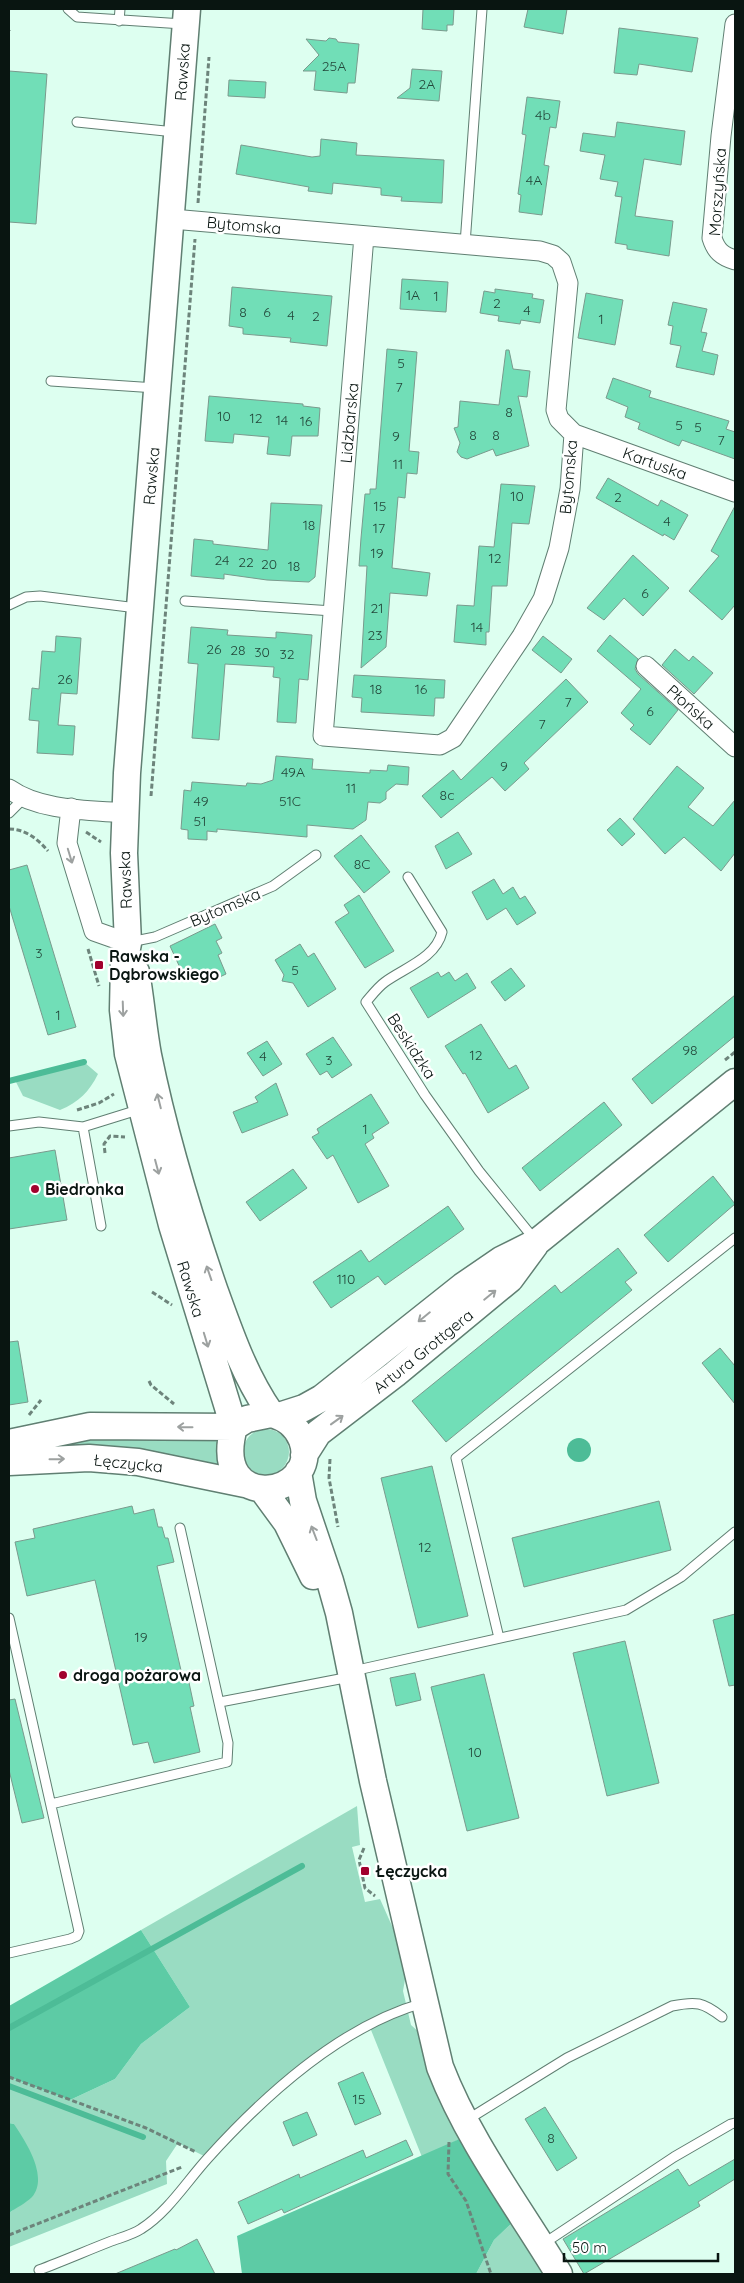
<svg xmlns="http://www.w3.org/2000/svg" width="744" height="2283" font-family="Quicksand,sans-serif">
<rect width="100%" height="100%" fill="#ddfff0"/>
<path fill="#99dcc2" d="M84,1062L98,1074C89,1092 79,1102 60,1110L23,1096L15,1080Z
M243 1452a23 23 0 1 1 46 0a23 23 0 1 1-46 0Z
M75,1434H222L224,1469L25,1445Z
M357,1806L360,1845L352,1847L365,1902L380,1899L400,1944L406,1974L403,1991L411,2025L420,2033L464,2137L422,2157L369,2025L297,2073L208,2158L178,2143L166,2161L167,2184L9,2247V2213L32,2196L14,2124L9,2123V2077L70,2100L115,2079L141,2044L190,2007L141,1930Z
M515,2220L547,2274H476L494,2240Z"/>
<path fill="#5dcba5" d="M141,1930L190,2007L141,2044L115,2079L70,2100L9,2077V2006Z
M9,2123L14,2124C26,2142 49,2177 32,2197C26,2203 16,2208 9,2213Z
M464,2137L515,2220L494,2240L476,2274H242L237,2236Z"/>
<path fill="#4dbc97" d="M567 1450a12 12 0 1 1 24 0a12 12 0 1 1-24 0Z"/>
<g fill="none" stroke-linecap="round" stroke-linejoin="round">
<path stroke="#4dbc97" stroke-width="6" d="M9,1081L84,1062
M9,2028L302,1866
M9,2086L143,2137"/>
</g>
<path fill="#71deb7" stroke="#7a9a8d" d="M423,9H454L453,25H447V31L422,29Z
M528,9H567L563,34L524,27Z
M619,28L698,38L692,72L639,64L637,75L614,73Z
M329,38L336,39L338,42L359,44L355,83H348L347,93L314,90L316,71H303L319,55L306,39L326,41Z
M412,69L442,71L439,101L397,98L410,88Z
M9,71L47,74L36,224L9,222Z
M229,80L266,82L265,98L228,96Z
M527,97L560,101L556,128L550,127L544,165L549,166L542,215L519,212L521,195L518,194L526,135L522,134Z
M617,122L685,131L681,165L644,159L635,216L673,221L669,256L627,249V245L615,243L622,197L615,196L618,182L600,179L605,155L580,151L583,133L615,137Z
M321,139L357,143L356,155L444,160L442,203L401,201L402,197L381,195V188L333,183L332,194L308,191L309,187L236,174L241,145L312,157L320,156Z
M402,279L448,282L446,312L400,309Z
M232,287L332,296L327,346L290,342L291,338L243,334V328L229,326Z
M495,289L533,294L532,298L544,300L540,323L521,320L520,324L498,321L499,316L480,313L484,291L495,293Z
M586,293L623,300L615,345L578,338Z
M673,302L707,309L701,332L707,333L702,351L718,355L714,375L676,367L681,346L670,344L673,326L668,325Z
M387,349L417,352L409,451L419,452L417,474L407,473L405,498L398,497L392,568L430,573L427,596L390,593L386,647L361,668L367,566H359L361,538L365,494H370V489H376Z
M506,350H509L513,369L530,371L527,397L518,396L529,446L496,456L493,449L467,459L461,457L457,452L460,443L454,428L458,427L460,401L499,405Z
M613,378L651,391L649,397L729,421L726,429L735,432V459L682,440L679,446L638,429L640,423L625,417L628,407L606,398Z
M209,396L303,404V406L320,408L318,436H292L290,456L267,454L269,437L234,434L233,443L205,441Z
M608,478L658,506L661,500L688,515L674,540L664,534L663,536L596,498Z
M501,484L535,486L529,524L512,523L507,586H492L489,632H486V645L454,642L457,605L474,606L479,546L494,547Z
M271,503L322,505L315,577L309,582L267,580L224,574V579L191,576L194,539L213,541V544L268,550Z
M735,506V605L722,620L689,591L719,556L711,551Z
M633,555L669,588L643,616L624,598L604,620L587,608Z
M191,627L228,630L227,635L276,638V632L312,635L308,680L299,679L296,723L277,722L280,678L273,677L274,667L225,664L219,740L192,738L198,664L188,663Z
M610,635L638,659L635,669L638,674L678,710L650,745L630,729L634,725L621,713L641,689L597,651Z
M56,636L81,638L77,694L61,693L58,725L75,726L73,755L37,753L39,721L29,720L32,688L39,689L42,651L55,652Z
M543,636L572,659L561,673L532,650Z
M675,649L689,661L693,656L713,673L694,694L662,665Z
M354,675L445,680L444,698H435L434,716L361,712L362,698L352,697Z
M566,679L588,702L524,763L529,769L505,791L492,777L441,818L422,796L453,770L461,780Z
M276,756L313,759L312,769L370,773V770L387,771L388,765L409,767L408,785L396,784L386,792V799L380,803L368,802L366,820L353,829L307,825V837L217,829V832L207,831V840L188,839V830L181,829L184,790L191,791L192,782L246,786L247,783L261,784L273,780Z
M677,766L704,788L688,807L713,826L735,800V853L721,871L684,837L665,854L633,819Z
M620,818L635,834L622,846L607,830Z
M458,832L472,854L446,869L435,846Z
M361,835L390,872L364,893L334,856Z
M27,865L76,1027L48,1035L9,906V870Z
M494,879L503,894L513,887L520,899L525,896L536,913L517,925L506,908L487,920L472,892Z
M359,895L394,951L365,968L335,922L349,913L344,905Z
M215,924L222,938L216,941L222,953L218,955L226,974L209,982L207,978L199,982L191,968L182,972L170,946Z
M300,944L308,957L314,953L336,989L308,1007L293,983L282,981L284,975L275,960Z
M511,968L525,986L505,1001L491,982Z
M438,972L441,977L449,972L455,981L467,973L476,988L428,1018L410,988Z
M735,995V1036L652,1104L632,1079Z
M481,1024L509,1069L516,1065L529,1088L488,1113L465,1073L463,1074L445,1046Z
M333,1037L352,1065L332,1078L327,1071L320,1075L306,1054Z
M267,1041L282,1064L263,1076L247,1053Z
M276,1083L288,1115L242,1133L233,1112L258,1102L255,1097Z
M371,1094L389,1123L372,1134L374,1138L365,1144L389,1186L358,1203L333,1155L327,1159L312,1137L319,1133L317,1129Z
M604,1102L622,1125L540,1191L522,1168Z
M55,1150L67,1220L9,1229V1158Z
M293,1169L307,1188L260,1221L246,1202Z
M713,1176L735,1204L668,1262L644,1235Z
M448,1206L464,1229L385,1285L378,1276L331,1308L313,1282L361,1250L369,1262Z
M618,1248L637,1273L625,1282L632,1290L446,1442L412,1401L555,1285L561,1293Z
M18,1341L28,1402L9,1405V1342Z
M720,1348L735,1366V1404L702,1363Z
M432,1466L468,1616L418,1628L381,1478Z
M659,1501L671,1550L524,1587L512,1538Z
M132,1506L134,1514L154,1509L158,1527H162L165,1538H168L174,1562L157,1566L183,1679L188,1678L194,1706L190,1707L200,1752L154,1763L148,1742L133,1745L95,1580L27,1596L15,1542L35,1538L33,1529Z
M735,1614V1685L729,1686L713,1620Z
M625,1641L659,1783L607,1796L573,1653Z
M415,1673L421,1700L396,1706L390,1678Z
M484,1674L519,1818L467,1831L431,1687Z
M15,1699L44,1818L22,1823L9,1770V1700Z
M363,2072L381,2114L355,2125L338,2083Z
M545,2107L577,2158L557,2171L525,2119Z
M307,2112L317,2135L293,2146L283,2122Z
M406,2140L413,2155L284,2213L282,2209L248,2224L238,2202L299,2174L300,2178L363,2150L366,2158Z
M735,2159V2179L698,2202L700,2206L584,2274L563,2239L678,2169L689,2186Z
M197,2239L215,2274H115L175,2249L176,2250Z"/>
<g fill="none" stroke-linecap="round" stroke-linejoin="round">
<defs>
<path id="lane" d="M68,9L77,17L183,24
M119,21L120,9
M77,122L175,132
M465,244L482,9
M51,381L156,388
M185,601L333,611
M9,605L26,597L40,596L137,608
M9,813L23,799
M408,877L442,932C436,958 404,968 385,982C378,987 372,995 366,1002L425,1095L479,1171L535,1240
M130,942L155,937L273,886L316,855
M9,1126L39,1122L83,1127L141,1109
M83,1127L101,1226
M9,1618L79,1931L77,1936L70,1939L9,1953
M499,1638L456,1458L735,1238
M353,1671L626,1610L681,1577L735,1532
M220,1702L350,1677
M51,1804L227,1762L228,1743L180,1528
M467,2120L567,2058L672,2006C696,2001 703,2002 722,2017
M543,2244L674,2157L731,2124L735,2123
M39,2270C63,2261 86,2251 109,2242C119,2238 132,2235 141,2229C168,2212 187,2181 208,2158C265,2095 341,2026 423,2003"/>
<path id="street" d="M735,24L721,136L712,238C716,251 722,256 735,260
M172,219L540,251L553,255L561,262L568,283L556,410L559,419L574,434L570,489L559,548L543,599L522,636L453,738L440,745L323,736L364,236
M574,434L735,492
M646,666L735,747
M9,789C40,811 88,810 125,813
M71,808L67,843L94,931L128,943"/>
<path id="secondary" d="M187,9L127,773L124,853L128,943L124,964L123,1010L128,1054L172,1225L234,1427
M136,972C141,1000 143,1028 148,1055C164,1134 188,1213 214,1289C230,1333 244,1375 271,1414
M271,1414C285,1417 296,1425 302,1440C323,1497 209,1517 234,1427L247,1419Z
M279,1416L304,1408L322,1398L463,1286L501,1260L537,1242L735,1082
M9,1443L90,1426L234,1427
M304,1455L318,1433L395,1374L510,1279L535,1245
M9,1462L89,1458L138,1462L245,1484
M298,1472L303,1501L330,1581L339,1613L373,1781L440,2067C469,2142 518,2206 559,2274
M262,1489L287,1523L313,1576"/>
</defs>
<use href="#lane" stroke="#607f72" stroke-width="11"/>
<use href="#street" stroke="#607f72" stroke-width="21"/>
<use href="#secondary" stroke="#607f72" stroke-width="29"/>
<path stroke="#6d847b" stroke-width="3" stroke-dasharray="5 2.5" stroke-linecap="butt" d="M9,30V31
M198,203L209,57
M151,796L195,239
M9,829C25,829 38,839 48,851
M86,832L101,842
M88,949L99,986
M725,1060L735,1052
M77,1110L99,1103L114,1094
M105,1153L104,1144L110,1136L125,1137
M152,1292L172,1305
M149,1381L151,1385L174,1404
M29,1415L41,1400
M330,1459L329,1478L338,1527
M364,1848L359,1860L365,1888L375,1896
M9,2077L146,2128L196,2152
M449,2142L448,2174L466,2201L491,2274
M9,2235L182,2167"/>
<use href="#lane" stroke="#fff" stroke-width="9"/>
<use href="#street" stroke="#fff" stroke-width="19"/>
<use href="#secondary" stroke="#fff" stroke-width="26"/>
</g>
<defs><path id="oneway-shaft" d="M-6 0H5M1.5-3L5.5 0L1.5 3" fill="none" stroke-width="1.6" stroke-linecap="round" stroke-linejoin="round" transform="scale(1.25)"/></defs>
<g stroke="#9da1a0">
<use href="#oneway-shaft" transform="translate(70 856) rotate(73)"/>
<use href="#oneway-shaft" transform="translate(123 1009) rotate(88)"/>
<use href="#oneway-shaft" transform="translate(159 1101) rotate(-104)"/>
<use href="#oneway-shaft" transform="translate(157 1167) rotate(75)"/>
<use href="#oneway-shaft" transform="translate(209 1273) rotate(-109)"/>
<use href="#oneway-shaft" transform="translate(490 1295) rotate(-39)"/>
<use href="#oneway-shaft" transform="translate(424 1317) rotate(141)"/>
<use href="#oneway-shaft" transform="translate(206 1340) rotate(73)"/>
<use href="#oneway-shaft" transform="translate(337 1420) rotate(-36)"/>
<use href="#oneway-shaft" transform="translate(185 1427) rotate(-179)"/>
<use href="#oneway-shaft" transform="translate(57 1459) rotate(-1)"/>
<use href="#oneway-shaft" transform="translate(314 1533) rotate(-111)"/>
</g>
<g fill="#a1012d" stroke="#fff" stroke-width="2">
<rect x="94" y="960" width="10" height="10" rx="2.5"/>
<circle cx="35" cy="1189" r="5"/>
<circle cx="63" cy="1675" r="5"/>
<rect x="360" y="1866" width="10" height="10" rx="2.5"/>
</g>
<g text-anchor="middle" stroke-width="5" stroke-linejoin="round" paint-order="stroke">
<g font-size="14" fill="#23473a">
<text x="334" y="71">25A</text>
<text x="427" y="89">2A</text>
<text x="543" y="120">4b</text>
<text x="534" y="185">4A</text>
<text x="413" y="300">1A</text>
<text x="436" y="301">1</text>
<text x="497" y="308">2</text>
<text x="527" y="315">4</text>
<text x="243" y="317">8</text>
<text x="267" y="317">6</text>
<text x="291" y="320">4</text>
<text x="316" y="321">2</text>
<text x="601" y="324">1</text>
<text x="401" y="368">5</text>
<text x="399" y="392">7</text>
<text x="509" y="417">8</text>
<text x="224" y="421">10</text>
<text x="256" y="423">12</text>
<text x="282" y="425">14</text>
<text x="306" y="426">16</text>
<text x="679" y="430">5</text>
<text x="698" y="432">5</text>
<text x="473" y="440">8</text>
<text x="496" y="440">8</text>
<text x="396" y="441">9</text>
<text x="721" y="445">7</text>
<text x="398" y="469">11</text>
<text x="517" y="501">10</text>
<text x="618" y="502">2</text>
<text x="380" y="511">15</text>
<text x="667" y="526">4</text>
<text x="309" y="530">18</text>
<text x="379" y="533">17</text>
<text x="377" y="558">19</text>
<text x="495" y="563">12</text>
<text x="222" y="565">24</text>
<text x="246" y="567">22</text>
<text x="269" y="569">20</text>
<text x="294" y="571">18</text>
<text x="645" y="598">6</text>
<text x="377" y="613">21</text>
<text x="477" y="632">14</text>
<text x="375" y="640">23</text>
<text x="214" y="654">26</text>
<text x="238" y="655">28</text>
<text x="262" y="657">30</text>
<text x="287" y="659">32</text>
<text x="65" y="684">26</text>
<text x="376" y="694">18</text>
<text x="421" y="694">16</text>
<text x="568" y="707">7</text>
<text x="650" y="716">6</text>
<text x="542" y="729">7</text>
<text x="504" y="771">9</text>
<text x="293" y="777">49A</text>
<text x="351" y="793">11</text>
<text x="447" y="800">8c</text>
<text x="201" y="806">49</text>
<text x="290" y="806">51C</text>
<text x="200" y="826">51</text>
<text x="362" y="869">8C</text>
<text x="39" y="958">3</text>
<text x="295" y="975">5</text>
<text x="58" y="1020">1</text>
<text x="690" y="1055">98</text>
<text x="476" y="1060">12</text>
<text x="263" y="1061">4</text>
<text x="329" y="1065">3</text>
<text x="365" y="1134">1</text>
<text x="346" y="1284">110</text>
<text x="425" y="1552">12</text>
<text x="141" y="1642">19</text>
<text x="475" y="1757">10</text>
<text x="359" y="2104">15</text>
<text x="551" y="2143">8</text>
</g>
<g font-size="16" fill="#091511" stroke="#fff">
<text transform="translate(182 72) rotate(-86)" y="6">Rawska</text>
<text transform="translate(717 192) rotate(-86)" y="6">Morszyńska</text>
<text transform="translate(244 225) rotate(5)" y="6">Bytomska</text>
<text transform="translate(349 423) rotate(-85)" y="6">Lidzbarska</text>
<text transform="translate(655 463) rotate(20)" y="6">Kartuska</text>
<text transform="translate(151 476) rotate(-85)" y="6">Rawska</text>
<text transform="translate(568 477) rotate(-85)" y="6">Bytomska</text>
<text transform="translate(691 707) rotate(42)" y="6">Płońska</text>
<text transform="translate(125 880) rotate(-92)" y="6">Rawska</text>
<text transform="translate(225 907) rotate(-23)" y="6">Bytomska</text>
<text transform="translate(412 1046) rotate(57)" y="6">Beskidzka</text>
<text transform="translate(191 1289) rotate(73)" y="6">Rawska</text>
<text transform="translate(423 1351) rotate(-39)" y="6">Artura Grottgera</text>
<text transform="translate(128 1463) rotate(6)" y="6">Łęczycka</text>
</g>
<g font-size="16" font-weight="bold" fill="#091511" stroke="#fff" text-anchor="start">
<text x="109" y="962">Rawska -<tspan x="109" dy="18">Dąbrowskiego</tspan></text>
<text x="45" y="1195">Biedronka</text>
<text x="73" y="1681">droga pożarowa</text>
<text x="375" y="1877">Łęczycka</text>
</g>
</g>
<rect width="744" height="2283" fill="none" stroke="#091511" stroke-width="20"/>
<path d="M564 2253v8h154v-8" fill="none" stroke="#091511" stroke-width="2.5"/>
<text x="572" y="2253" font-size="15" fill="#091511" stroke="#ffffff" stroke-width="4" paint-order="stroke">50 m</text>
</svg>
